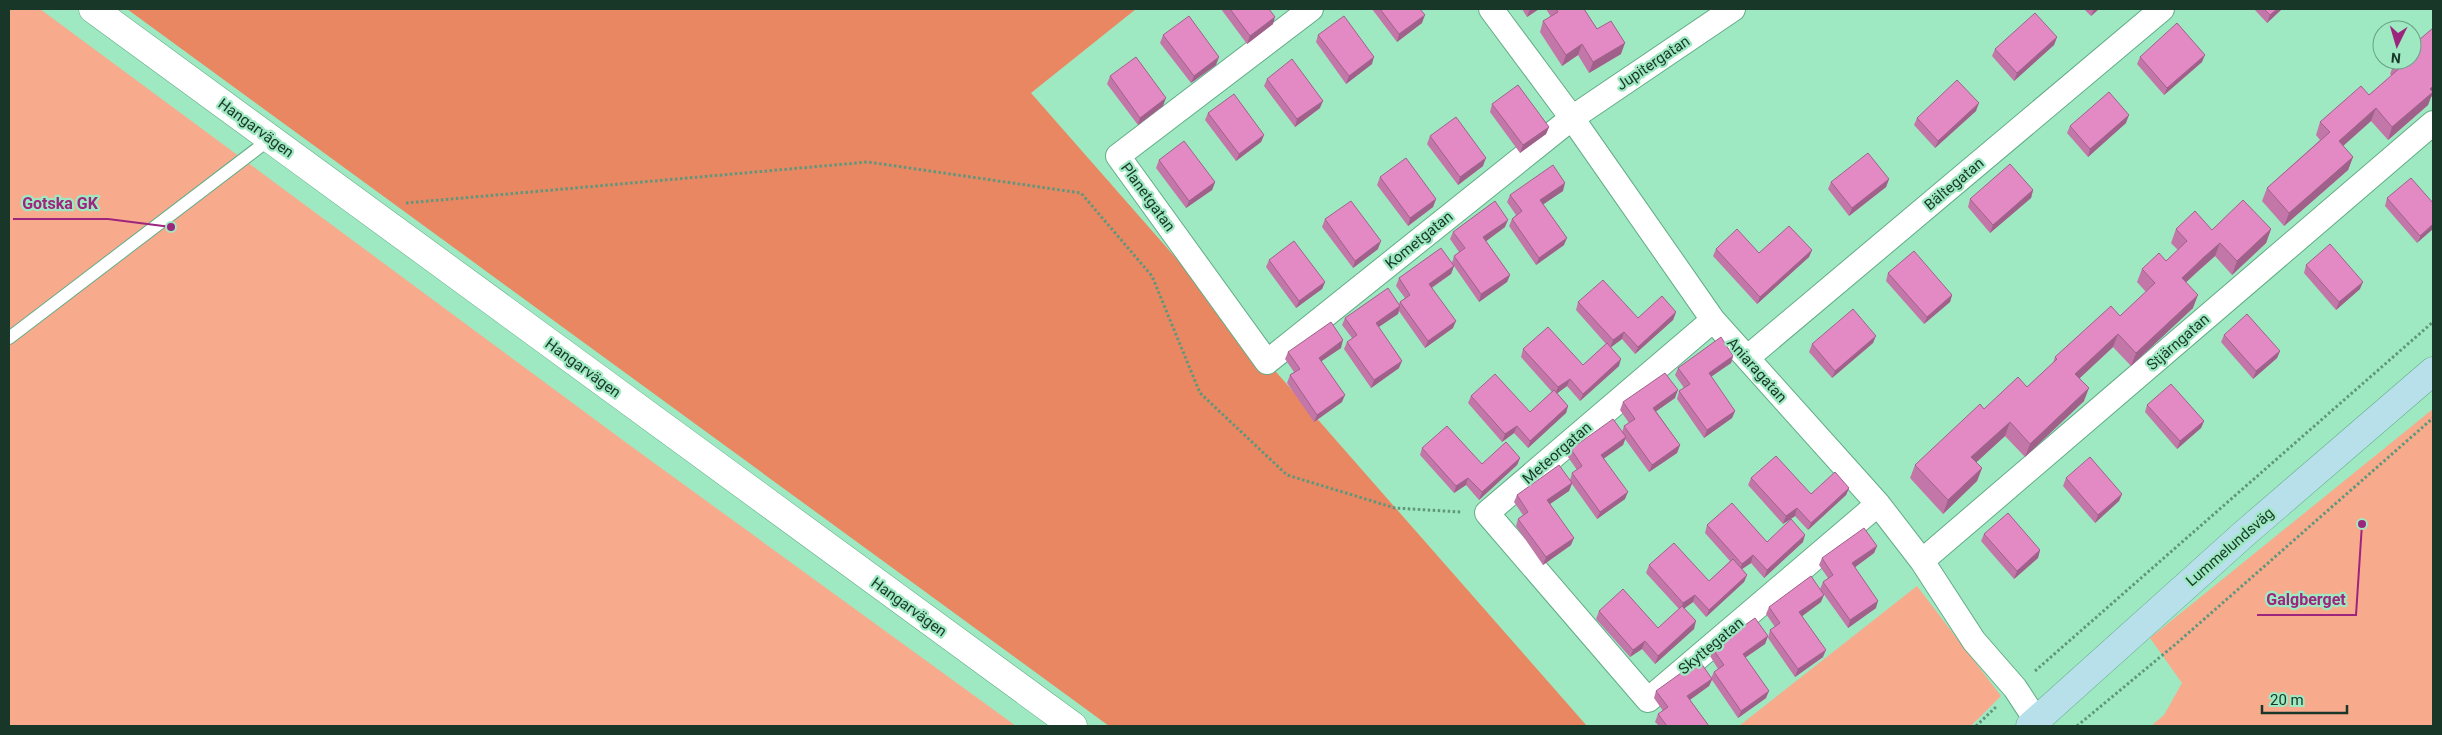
<svg xmlns="http://www.w3.org/2000/svg" width="2442" height="735" font-family="Roboto,sans-serif">
<rect width="100%" height="100%" fill="#9ee9c1"/>
<path fill="#f8aa8d" d="M9,9H40L628,444L1016,726H9Z
M2433,409V726H2151L2164,715L2182,683L2150,638Z
M1917,586L2001,696L1971,726H1739Z"/>
<path fill="#e98763" d="M127,9H1136L1031,93L1587,726H1109Z"/>
<g fill="none" stroke-linecap="round" stroke-linejoin="round">
<defs>
<path id="service" d="M9,338L270,139"/>
<path id="minor" d="M1311,9L1118,156L1267,362L1572,118L1733,9
M1491,9L1572,118L1713,320L1878,504L1922,561L1974,641L2015,688L2036,720
M1713,320L1487,513L1648,700L1878,504
M1747,358L2162,9
M1922,561L2433,123"/>
<path id="tertiary" d="M93,9L1073,726"/>
<path id="secondary" d="M2030,726L2245,533L2433,371"/>
</defs>
<use href="#service" stroke="#63ac87" stroke-width="14"/>
<use href="#minor" stroke="#63ac87" stroke-width="26"/>
<use href="#tertiary" stroke="#63ac87" stroke-width="29"/>
<use href="#secondary" stroke="#63ac87" stroke-width="29"/>
<path stroke="#60977a" stroke-width="3" stroke-dasharray="2.5 2.5" stroke-linecap="butt" d="M406,203L868,162L1081,193L1152,276L1200,393L1287,475L1395,508L1461,512
M2035,671L2433,322
M1976,726L1997,706
M2077,726L2177,643L2433,418"/>
<use href="#service" stroke="#fff" stroke-width="12"/>
<use href="#minor" stroke="#fff" stroke-width="24"/>
<use href="#tertiary" stroke="#fff" stroke-width="28"/>
<use href="#secondary" stroke="#b8e0ea" stroke-width="28"/>
</g>
<path fill="#c377a9" d="M1221,9H1269L1273,24L1247,44Z
M1372,9H1420L1422,23L1397,42Z
M1522,9H1539L1527,17Z
M1546,9H1584L1597,29L1621,54L1589,73L1578,55L1562,66L1540,32L1543,21L1551,17Z
M2084,9H2099L2091,16Z
M2254,9H2282L2267,23Z
M2433,28V95L2431,97L2428,105L2388,140L2371,121L2343,146L2353,157L2348,170L2284,226L2262,201L2267,188L2320,140L2316,135L2320,122L2369,95L2392,76L2390,74L2395,61Z
M1163,35L1216,65L1191,83L1160,43Z
M1318,35L1372,64L1346,84L1316,42Z
M2057,37L2054,45L2014,81L1992,56L1995,49Z
M2140,57L2202,62L2164,95L2137,64Z
M1110,76L1163,106L1138,125L1107,84Z
M1267,79L1320,108L1295,127L1264,86Z
M1492,104L1549,127L1546,134L1520,153L1490,112Z
M1976,111L1935,148L1914,125L1917,118Z
M1208,113L1264,135L1261,142L1236,161L1205,120Z
M2126,123L2088,157L2067,133L2070,126Z
M1430,136L1483,166L1458,185L1427,144Z
M1159,160L1215,182L1212,190L1186,208L1156,168Z
M1380,177L1436,199L1433,207L1408,226L1377,185Z
M1889,179L1886,187L1849,216L1828,189L1831,182Z
M2033,190L2031,198L1990,233L1968,207L1970,199Z
M1563,191L1543,204L1564,245L1536,265L1509,226L1512,219L1516,215L1507,202L1510,195Z
M2387,198L2433,203L2417,243L2385,206Z
M1325,219L1378,249L1353,268L1322,227Z
M1505,227L1486,241L1510,275L1507,282L1479,302L1454,266L1451,274L1432,288L1453,328L1425,348L1399,311L1398,314L1378,327L1399,368L1371,388L1344,349L1347,342L1352,338L1342,325L1345,318L1399,304L1400,302L1405,298L1396,286L1399,278L1452,263L1454,256L1459,252L1450,239L1453,232Z
M2176,229H2271L2266,243L2232,275L2215,256L2186,282L2193,308L2131,366L2113,347L2080,378L2084,401L2025,457L2005,436L1976,462L1982,468L1977,481L1943,514L1910,478L1915,465L1984,409L2027,387L2053,363L2055,357L2120,316L2146,292L2137,282L2142,269L2166,261L2178,250L2171,243Z
M1716,249L1759,253L1812,250L1809,257L1757,304L1713,256Z
M1269,260L1325,282L1322,289L1296,308L1266,267Z
M2306,265L2360,289L2336,310L2304,273Z
M1888,273L1952,295L1950,302L1924,324L1886,281Z
M1578,302L1638,318L1676,312L1673,320L1635,354L1622,339L1611,347L1619,366L1580,401L1567,386L1557,393L1568,406L1566,413L1528,448L1514,433L1502,442L1468,403L1471,396L1530,412L1552,392L1521,357L1523,349L1583,365L1606,344L1576,310Z
M2224,335L2280,351L2277,358L2253,379L2221,342Z
M1873,343L1832,378L1809,352L1812,344Z
M1341,348L1321,361L1342,402L1314,422L1287,383L1290,375L1294,372L1285,359L1288,352Z
M1733,356L1731,363L1711,377L1735,411L1732,418L1704,438L1677,399L1679,391L1684,388L1675,375L1678,368Z
M1675,398L1656,411L1680,445L1677,453L1649,472L1625,439L1623,445L1604,458L1625,499L1597,519L1572,484L1569,491L1550,504L1571,545L1543,565L1516,526L1518,519L1523,515L1514,502L1517,495L1570,480L1572,473L1577,470L1568,457L1571,449L1622,432L1624,426L1629,423L1620,410L1623,402Z
M2147,405L2204,421L2201,428L2177,449L2145,412Z
M1422,448L1482,464L1520,458L1517,465L1479,500L1466,485L1454,493L1420,455Z
M1751,478L1811,494L1849,488L1846,495L1808,530L1795,516L1783,524L1748,485Z
M2066,478L2122,494L2119,501L2095,523L2063,486Z
M1707,525L1767,542H1803L1764,578L1751,563L1742,569L1747,575L1744,582L1706,617L1693,602L1684,608L1694,629L1655,664L1642,649L1630,657L1596,619L1599,611L1658,628L1679,609L1646,573L1649,565L1709,581L1730,561L1705,533Z
M1984,534L2040,550L2038,558L2014,579L1981,541Z
M1877,546L1874,553L1855,567L1876,608L1848,628L1820,589L1823,582L1828,578L1819,565L1822,558Z
M1821,602L1802,616L1823,657L1795,677L1768,638L1770,630L1775,627L1766,614L1769,607Z
M1768,636L1765,644L1745,658L1766,698L1738,718L1712,680L1709,686L1690,700L1709,726H1659L1655,722L1658,714L1663,711L1654,698L1656,691L1711,678L1714,672L1718,669L1710,656L1712,648Z"/>
<path fill="#9f618a" d="M1530,9H1539L1527,17Z
M2094,9H2099L2091,16Z
M2277,9H2282L2267,23L2270,15Z
M1425,15L1422,23L1397,42L1399,34Z
M1275,17L1273,24L1247,44L1250,36Z
M2057,37L2054,45L2014,81L2017,73Z
M1625,43L1621,54L1589,73L1593,62Z
M1582,44L1578,55L1562,66L1566,55Z
M2205,55L2202,62L2164,95L2167,88Z
M1219,57L1216,65L1191,83L1194,76Z
M1374,57L1372,64L1346,84L1349,76Z
M2433,86V95L2431,97L2428,105L2388,140L2392,127Z
M1166,98L1163,106L1138,125L1140,118Z
M1323,101L1320,108L1295,127L1297,119Z
M1979,103L1976,111L1935,148L1938,141Z
M2376,108L2371,121L2334,154L2339,141Z
M2129,115L2126,123L2088,157L2090,149Z
M1549,127L1546,134L1520,153L1523,145Z
M1264,135L1261,142L1236,161L1239,154Z
M2353,157L2348,170L2284,226L2289,213Z
M1486,158L1483,166L1458,185L1460,177Z
M1889,179L1886,187L1849,216L1852,208Z
M1215,182L1212,190L1186,208L1189,201Z
M1565,183L1563,191L1538,208L1540,200Z
M2033,190L2031,198L1990,233L1993,225Z
M1436,199L1433,207L1408,226L1410,218Z
M1508,220L1505,227L1481,245L1483,237Z
M2433,224V229L2417,243L2420,236Z
M2271,229L2266,243L2232,275L2237,261Z
M1567,238L1564,245L1536,265L1539,258Z
M1381,241L1378,249L1353,268L1355,261Z
M2220,243L2215,256L2198,271L2177,291L2182,278L2203,258Z
M1812,250L1809,257L1757,304L1760,297Z
M1454,266L1451,274L1426,291L1429,284Z
M1510,275L1507,282L1479,302L1481,294Z
M1325,282L1322,289L1296,308L1299,301Z
M2363,282L2360,289L2336,310L2339,302Z
M1952,295L1950,302L1924,324L1927,317Z
M2198,295L2193,308L2131,366L2136,353Z
M1400,306L1398,314L1373,331L1376,323Z
M1676,312L1673,320L1635,354L1638,347Z
M1456,321L1453,328L1425,348L1428,341Z
M1624,332L1622,339L1610,348L1613,340Z
M2118,334L2113,347L2070,387L2075,374Z
M1876,336L1873,343L1832,378L1835,371Z
M1343,340L1341,348L1316,365L1319,358Z
M2280,351L2277,358L2253,379L2256,371Z
M1733,356L1731,363L1706,380L1709,373Z
M1621,359L1619,366L1580,401L1583,394Z
M1402,361L1399,368L1371,388L1374,380Z
M1570,379L1567,386L1555,395L1558,387Z
M2089,388L2084,401L2025,457L2030,444Z
M1678,390L1675,398L1651,415L1653,408Z
M1345,395L1342,402L1314,422L1317,415Z
M1568,406L1566,413L1528,448L1530,441Z
M1735,411L1732,418L1704,438L1707,430Z
M2204,421L2201,428L2177,449L2180,441Z
M2010,422L2005,436L1967,471L1971,457Z
M1517,426L1514,433L1502,442L1505,434Z
M1626,437L1623,445L1599,462L1601,455Z
M1680,445L1677,453L1649,472L1652,465Z
M1520,458L1517,465L1479,500L1482,492Z
M1982,468L1977,481L1943,514L1948,500Z
M1468,478L1466,485L1454,493L1456,486Z
M1572,483L1569,491L1544,508L1547,500Z
M1849,488L1846,495L1808,530L1811,523Z
M1628,492L1625,499L1597,519L1600,512Z
M2122,494L2119,501L2095,523L2098,515Z
M1797,508L1795,516L1783,524L1786,516Z
M1805,535L1803,542L1764,578L1767,570Z
M1574,538L1571,545L1543,565L1546,557Z
M1877,546L1874,553L1850,571L1852,563Z
M2040,550L2038,558L2014,579L2017,571Z
M1753,555L1751,563L1739,571L1742,564Z
M1747,575L1744,582L1706,617L1709,610Z
M1695,595L1693,602L1681,611L1683,603Z
M1824,595L1821,602L1797,620L1799,612Z
M1878,601L1876,608L1848,628L1850,620Z
M1696,621L1694,629L1655,664L1658,656Z
M1768,636L1765,644L1740,661L1743,654Z
M1645,641L1642,649L1630,657L1633,650Z
M1826,650L1823,657L1795,677L1798,669Z
M1712,679L1709,686L1684,704L1687,696Z
M1769,691L1766,698L1738,718L1741,711Z"/>
<path fill="#e38ac5" stroke="#9f618a" d="M1230,9H1269L1275,17L1250,36Z
M1380,9H1420L1425,15L1399,34Z
M1556,9H1584L1597,29L1611,21L1625,43L1593,62L1582,44L1566,55L1543,21L1558,12Z
M2264,9H2277L2270,15Z
M2035,13L2057,37L2017,73L1995,49Z
M1189,16L1219,57L1194,76L1163,35Z
M1344,16L1374,57L1349,76L1318,35Z
M2177,23L2205,55L2167,88L2140,57Z
M2433,28V86L2430,89L2433,92L2392,127L2376,108L2339,141L2353,157L2289,213L2267,188L2330,132L2320,122L2361,86L2369,95L2401,67L2395,61L2396,60H2412V46Z
M1136,57L1166,98L1140,118L1110,76Z
M1292,59L1323,101L1297,119L1267,79Z
M1957,80L1979,103L1938,141L1917,118Z
M1518,85L1549,127L1523,145L1492,104Z
M2109,92L2129,115L2090,149L2070,126Z
M1234,94L1264,135L1239,154L1208,113Z
M1456,117L1486,158L1460,177L1430,136Z
M1184,141L1215,182L1189,201L1159,160Z
M1868,153L1889,179L1852,208L1831,182Z
M1406,158L1436,199L1410,218L1380,177Z
M2010,164L2033,190L1993,225L1970,199Z
M1553,165L1565,183L1540,200L1567,238L1539,258L1512,219L1522,211L1510,195Z
M2411,178L2433,203V224L2420,236L2387,198Z
M2243,200L2271,229L2237,261L2220,243L2203,258L2182,278L2198,295L2136,353L2118,334L2075,374L2089,388L2030,444L2010,422L1971,457L1982,468L1948,500L1915,465L1980,404L1984,409L2018,377L2027,387L2057,359L2055,357L2111,306L2120,316L2155,283L2142,269L2159,253L2166,261L2187,241L2176,229L2195,211L2212,230Z
M1351,201L1381,241L1355,261L1325,219Z
M1495,201L1508,220L1483,237L1510,275L1481,294L1454,256L1465,248L1453,232Z
M1789,226L1812,250L1760,297L1716,249L1737,229L1759,253Z
M1294,241L1325,282L1299,301L1269,260Z
M2330,244L2363,282L2339,302L2306,265Z
M1441,248L1454,266L1429,284L1456,321L1428,341L1400,302L1410,295L1399,278Z
M1914,251L1952,295L1927,317L1888,273Z
M1603,280L1638,318L1662,296L1676,312L1638,347L1624,332L1613,340L1578,302Z
M1388,288L1400,306L1376,323L1402,361L1374,380L1347,342L1357,335L1345,318Z
M1853,309L1876,336L1835,371L1812,344Z
M2247,314L2280,351L2256,371L2224,335Z
M1331,322L1343,340L1319,358L1345,395L1317,415L1290,375L1300,369L1288,352Z
M1548,327L1583,365L1607,343L1621,359L1583,394L1570,379L1558,387L1523,349Z
M1721,337L1733,356L1709,373L1735,411L1707,430L1679,391L1690,384L1678,368Z
M1665,373L1678,390L1653,408L1680,445L1652,465L1624,426L1635,419L1623,402Z
M1495,374L1530,412L1554,390L1568,406L1530,441L1517,426L1505,434L1471,396Z
M2171,384L2204,421L2180,441L2147,405Z
M1613,419L1626,437L1601,455L1628,492L1600,512L1572,473L1582,466L1571,449Z
M1447,426L1482,464L1506,442L1520,458L1482,492L1468,478L1456,486L1422,448Z
M1776,456L1811,494L1835,472L1849,488L1811,523L1797,508L1786,516L1751,478Z
M2090,457L2122,494L2098,515L2066,478Z
M1559,465L1572,483L1547,500L1574,538L1546,557L1518,519L1528,512L1517,495Z
M1732,503L1767,542L1791,519L1805,535L1767,570L1753,555L1742,564L1707,525Z
M2008,513L2040,550L2017,571L1984,534Z
M1864,528L1877,546L1852,563L1878,601L1850,620L1823,582L1833,575L1822,558Z
M1674,543L1709,581L1733,559L1747,575L1709,610L1695,595L1683,603L1649,565Z
M1811,576L1824,595L1799,612L1826,650L1798,669L1770,630L1780,623L1769,607Z
M1623,589L1658,628L1682,606L1696,621L1658,656L1645,641L1633,650L1599,611Z
M1755,618L1768,636L1743,654L1769,691L1741,711L1714,672L1724,665L1712,648Z
M1699,660L1712,679L1687,696L1709,726H1667L1658,714L1668,707L1656,691Z"/>
<g text-anchor="middle" stroke-width="4.5" stroke-linejoin="round" paint-order="stroke">
<g font-size="15" fill="#183728" stroke="#9ee9c1">
<text transform="translate(1653 63) rotate(-34)" y="5">Jupitergatan</text>
<text transform="translate(256 128) rotate(36)" y="5">Hangarvägen</text>
<text transform="translate(1954 184) rotate(-40)" y="5">Bältegatan</text>
<text transform="translate(1148 197) rotate(54)" y="5">Planetgatan</text>
<text transform="translate(1419 240) rotate(-39)" y="5">Kometgatan</text>
<text transform="translate(2178 342) rotate(-41)" y="5">Stjärngatan</text>
<text transform="translate(583 368) rotate(36)" y="5">Hangarvägen</text>
<text transform="translate(1757 370) rotate(48)" y="5">Aniaragatan</text>
<text transform="translate(1557 453) rotate(-41)" y="5">Meteorgatan</text>
<text transform="translate(2230 547) rotate(-41)" y="5">Lummelundsväg</text>
<text transform="translate(909 607) rotate(36)" y="5">Hangarvägen</text>
<text transform="translate(1711 646) rotate(-40)" y="5">Skyttegatan</text>
</g>
</g>
<path fill="none" stroke="#9d257e" stroke-width="2" d="M171 227L108 219H13M2362 524L2356 615H2257"/>
<g fill="#9d257e" stroke="#9ee9c1" stroke-width="2">
<circle cx="171" cy="227" r="5"/>
<circle cx="2362" cy="524" r="5"/>
</g>
<g font-size="16" text-anchor="middle" font-weight="bold" fill="#9d257e" stroke="#9ee9c1" stroke-width="4.5" stroke-linejoin="round" paint-order="stroke">
<text x="60" y="209">Gotska GK</text>
<text x="2306" y="605">Galgberget</text>
</g>
<rect width="2442" height="735" fill="none" stroke="#183728" stroke-width="20"/>
<g transform="translate(2397 45) rotate(185)"><circle r="24" fill="#9ee9c1" stroke="#68a284"/>
<path d="M0-4L9 19L0 12L-9 19Z" fill="#9d257e"/>
<text y="-8" font-size="14" font-weight="bold" text-anchor="middle" fill="#183728">N</text>
</g>
<path d="M2262 705v8h85v-8" fill="none" stroke="#183728" stroke-width="2.5"/>
<text x="2270" y="705" font-size="15" fill="#183728" stroke="#9ee9c1" stroke-width="4" paint-order="stroke">20 m</text>
</svg>
